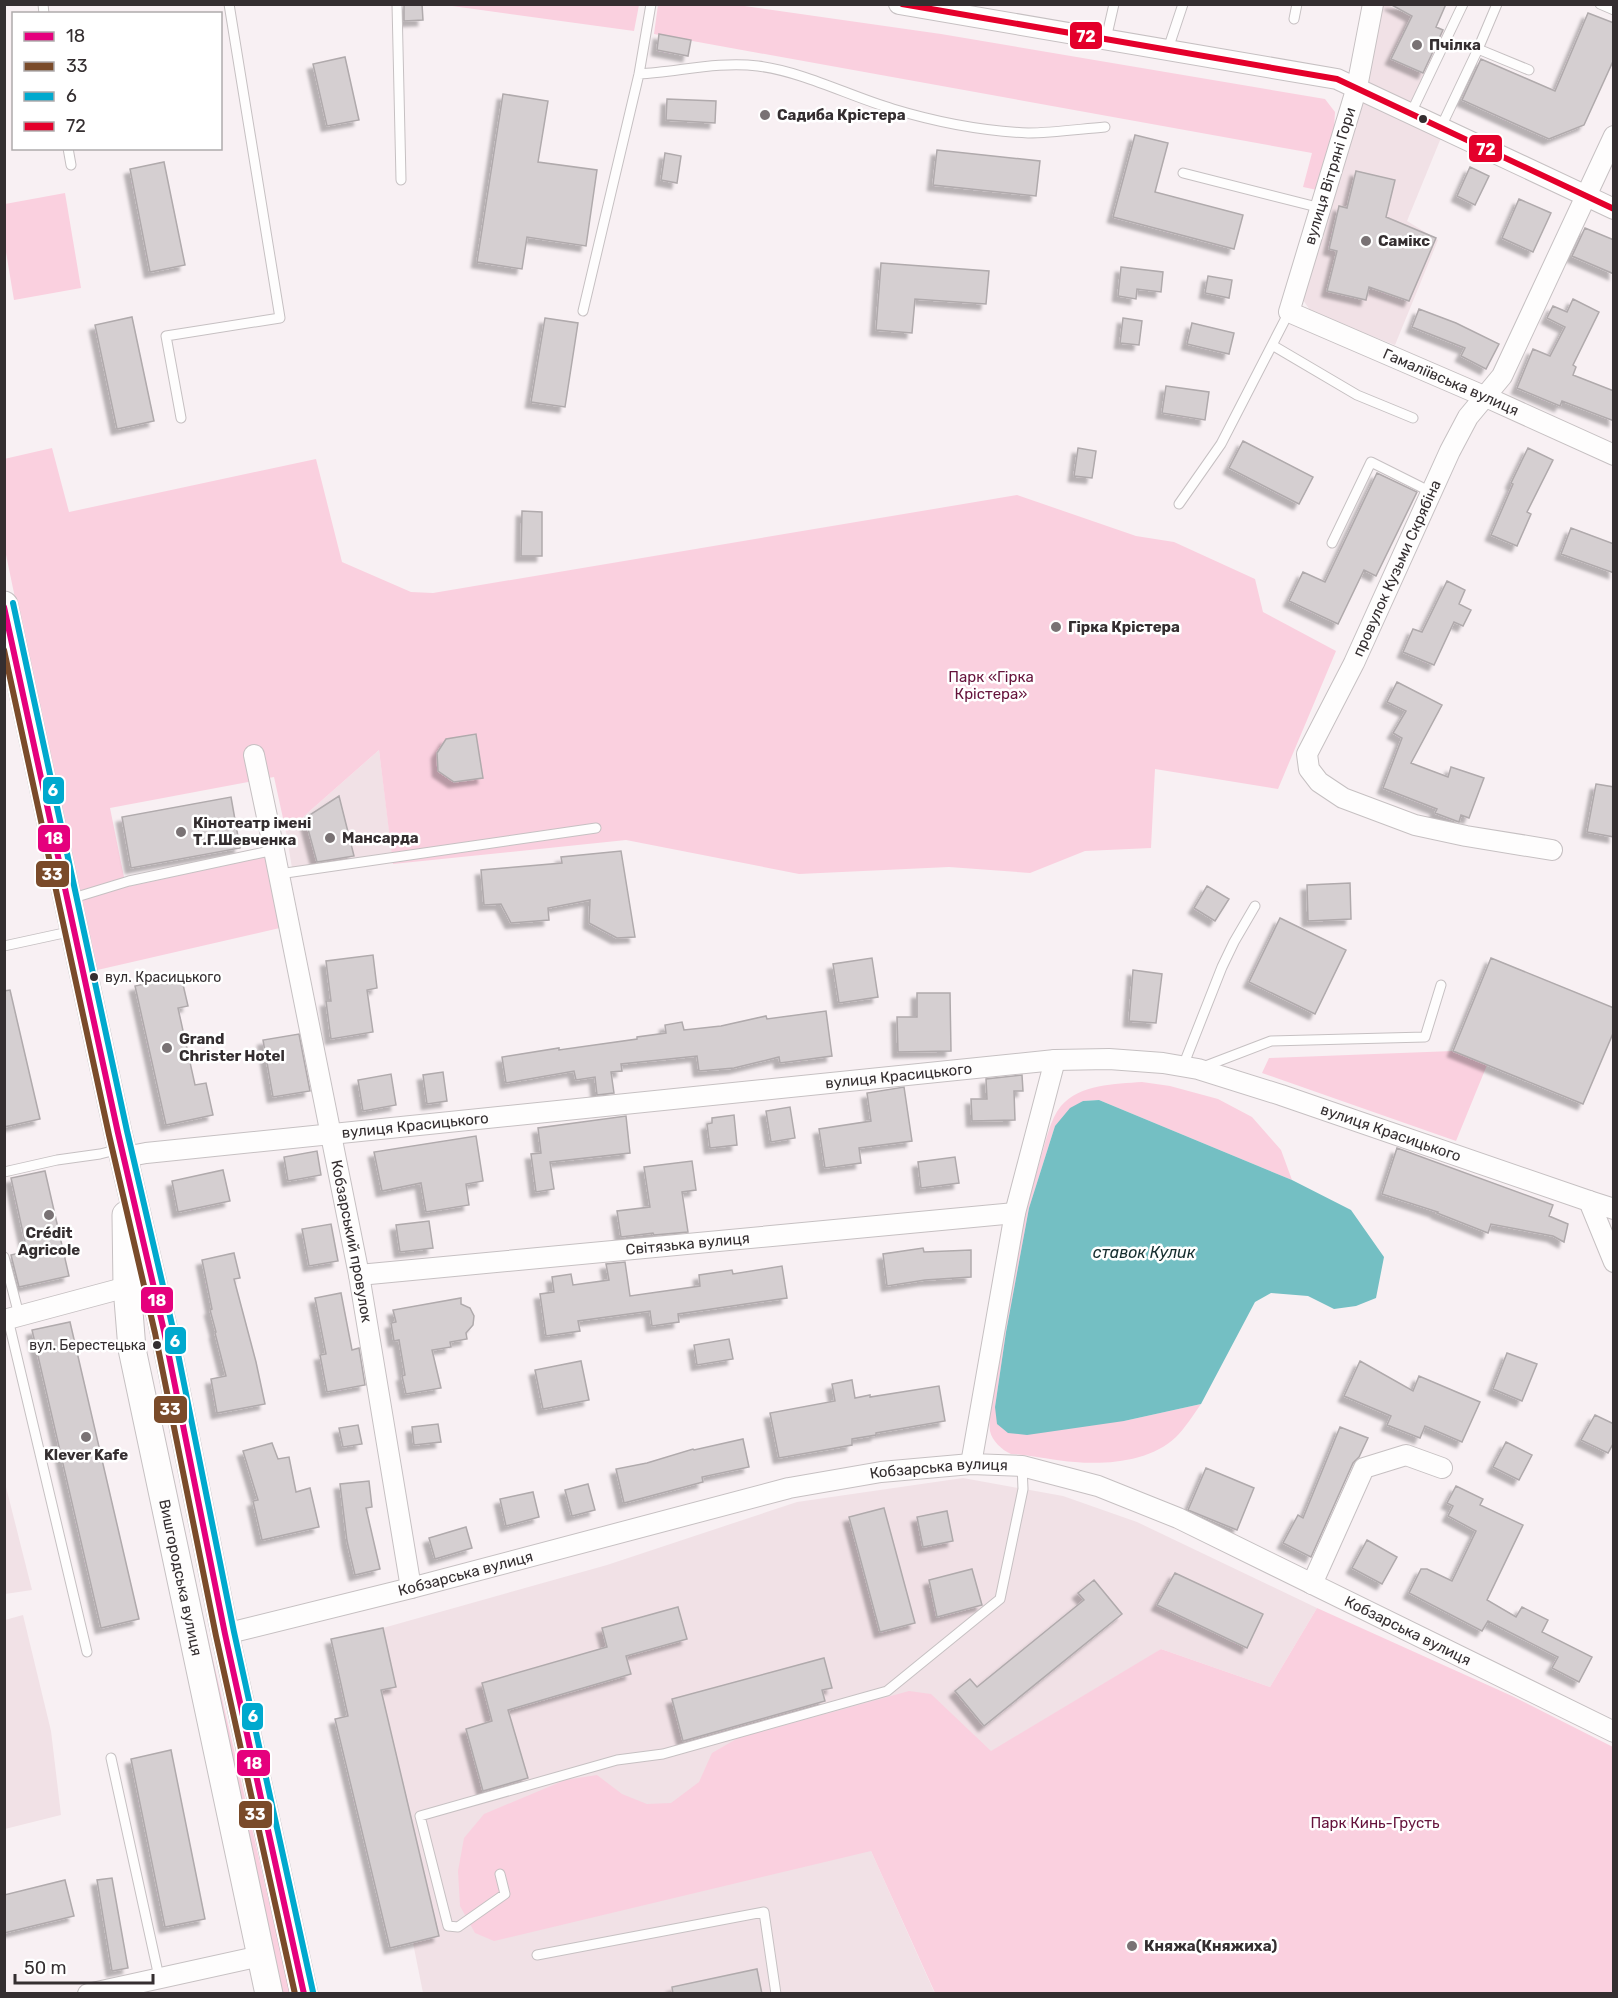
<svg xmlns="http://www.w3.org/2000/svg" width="1618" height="1998" font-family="Rubik,sans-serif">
<defs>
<filter id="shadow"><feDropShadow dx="-5.5" dy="5.5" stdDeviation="1.5" flood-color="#0004"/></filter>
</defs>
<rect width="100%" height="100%" fill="#f8f0f3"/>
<path fill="#f1e1e6" d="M1378,5H1387L1446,32L1412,106L1367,86Z
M1359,97L1443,133L1407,221L1438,240L1395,345L1312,313L1303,300Z
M379,750L392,853L292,868L286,832Z
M963,1478L1063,1496L1137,1522L1317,1608L1270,1687L1161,1649L871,1851L935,1994L423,1993L413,1943L390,1948L335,1719L348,1715L383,1628L607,1565L797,1502Z
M4,1479L32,1590L5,1594H4Z
M23,1615L51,1731L61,1815L5,1829V1620Z"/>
<path fill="#fad0df" d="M730,4L941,34L1325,99L1335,112L1334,130L1317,190L1303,187L1312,153L654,34L658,5Z
M445,5H639L634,31Z
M65,193L81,288L14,300L5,246V204Z
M52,448L69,512L316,459L342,562L411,592L433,593L1017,495L1136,536L1174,542L1255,579L1263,612L1336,651L1278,789L1155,769L1151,848L1085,851L1030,873L949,867L799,874L626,840L393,864L379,750L286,832L274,777L110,808L126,887L269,856L284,927L93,971L5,550L4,459Z
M1453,1051L1487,1065L1456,1141L1262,1073L1269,1058Z
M1142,1082L1170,1086L1218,1099L1252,1117L1281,1150L1292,1180L1099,1100L1083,1101L1055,1126L1029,1208L1006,1332L995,1407L1124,1421L1201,1404C1193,1415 1186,1427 1176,1437C1151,1461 1108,1465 1075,1462C1054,1461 1032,1455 1011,1454C1002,1450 992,1441 990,1431C988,1418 994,1395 996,1381C1006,1305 1019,1230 1041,1157C1046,1141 1050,1119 1061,1106C1080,1084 1115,1084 1142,1082Z
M140,1343L290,1993H282L167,1514Z
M1317,1608L1512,1696L1613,1747V1993H935L871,1851L494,1941L475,1933L460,1906L458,1871L464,1838L484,1814L565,1780L597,1775L622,1794L647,1804L671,1803L699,1782L712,1753L738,1738L909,1691L931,1694L991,1751L1161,1649L1270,1687Z"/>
<path fill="#74bfc3" d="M1099,1100L1292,1180L1351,1210L1384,1257L1376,1298L1356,1306L1334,1309L1308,1296L1271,1293L1255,1302L1201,1404L1124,1421L1027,1435L1008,1433L997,1424L995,1407L1006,1332L1029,1208L1055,1126L1070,1108L1083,1101Z"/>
<path fill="#d5cfd1" stroke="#b0aaac" stroke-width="1.5" filter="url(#shadow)" d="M404,4H422L423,20L404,21Z
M1390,4H1446L1436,27L1443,30L1423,73L1391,59L1412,16Z
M1588,13L1614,23V59L1584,125L1549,139L1462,100L1481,59L1555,91Z
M659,34L691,40L688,56L657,50Z
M345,57L359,120L327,126L313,64Z
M503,94L548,101L538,162L597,170L586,246L527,237L522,269L477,262Z
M667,99L716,101L715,123L666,120Z
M1135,135L1168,143L1155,192L1243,215L1234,249L1113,217Z
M937,150L1040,161L1036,196L933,185Z
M665,153L681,156L677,183L661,180Z
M164,162L185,265L150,272L130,169Z
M1470,167L1489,176L1475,205L1457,196Z
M1356,171L1395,180L1386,217L1436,238L1409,301L1369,287L1366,300L1327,291L1337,251L1329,249L1339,206L1347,208Z
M1519,199L1551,213L1533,252L1502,238Z
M1585,228L1614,240V274L1572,256Z
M881,263L989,271L986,304L915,299L912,333L876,330Z
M1121,267L1163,272L1161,292L1137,289L1136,299L1118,296Z
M1208,276L1232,280L1229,298L1205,293Z
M1573,299L1599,312L1573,365L1576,367L1573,375L1614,391V421L1562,401L1560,406L1517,388L1533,349L1550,356L1565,327L1547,318L1553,306L1567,312Z
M1419,309L1456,323L1499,344L1486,369L1461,356L1465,348L1412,327Z
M132,317L154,421L117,429L95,325Z
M545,318L578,323L565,407L531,402Z
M1123,318L1142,321L1139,345L1120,343Z
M1192,323L1234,333L1229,354L1187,344Z
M1166,386L1209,392L1205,420L1162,413Z
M1243,441L1313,477L1299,504L1229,468Z
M1078,448L1096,451L1092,478L1074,476Z
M1528,448L1553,460L1527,512L1531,514L1517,546L1491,535L1513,484L1511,483Z
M1377,473L1417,492L1376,576L1364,570L1338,624L1289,601L1303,572L1325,582Z
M522,511L542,512V556H521Z
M1571,528L1614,544V573L1561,554Z
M1447,581L1465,590L1459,604L1471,610L1463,626L1454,622L1434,665L1403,652L1413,629L1422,632Z
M1397,682L1442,705L1411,763L1448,777L1451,767L1484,778L1469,818L1461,815L1459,822L1435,813L1437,809L1383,788L1402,738L1393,733L1406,711L1387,702Z
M476,734L483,778L454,782L438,771L437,753L446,739Z
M1596,784L1614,787V837L1587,832Z
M339,796L354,856L317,862L305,818Z
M231,797L240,848L131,868L122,817Z
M621,851L635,937L617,938L589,923L590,900L548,908L549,920L511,923L501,904L484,905L481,870L562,863L561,857Z
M1350,883L1351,919L1308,921L1307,885Z
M1207,886L1229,899L1215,921L1194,908Z
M1280,918L1346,950L1315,1014L1249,982Z
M373,955L377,988L367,990L373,1032L331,1039L326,1001H331L326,961Z
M872,958L878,997L839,1003L833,964Z
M1491,958L1614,1008V1031L1583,1104L1453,1051Z
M1133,970L1162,974L1156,1023L1129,1021Z
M181,976L188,1006L178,1008L195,1085L206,1083L213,1115L166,1125L135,986Z
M10,990L40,1119L4,1127V991Z
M917,993H950L951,1051L898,1052L897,1017H917Z
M826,1011L832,1056L780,1063L779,1057L734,1068L699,1071L697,1056L621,1064L622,1071L611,1072L614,1093L597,1095L595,1077L576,1080L574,1071L506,1083L502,1057L559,1048V1050L637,1039V1037L666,1033L665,1025L682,1022L684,1030L721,1026L766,1016L767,1019Z
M299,1034L310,1091L273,1097L263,1040Z
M443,1072L447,1101L427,1104L423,1075Z
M391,1074L396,1105L363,1111L358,1080Z
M1022,1075L1023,1091H1014L1015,1120L972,1121L971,1099H987L986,1079Z
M904,1087L912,1141L859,1148L861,1163L825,1168L819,1129L871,1121L867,1093Z
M790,1107L795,1138L771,1142L766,1111Z
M734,1115L737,1145L710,1148L707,1124L712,1123V1118Z
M626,1116L630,1153L550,1162L554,1189L536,1192L531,1154L541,1153L538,1128Z
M476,1136L483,1181L466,1184L469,1205L426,1212L421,1183L382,1191L374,1152Z
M1397,1148L1553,1205L1549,1216L1568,1224L1564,1242L1553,1236L1491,1224L1488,1233L1437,1213L1438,1212L1382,1194Z
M317,1151L321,1175L288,1181L284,1157Z
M955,1157L959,1183L921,1188L918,1162Z
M692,1161L696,1190L682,1192L688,1232L654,1235L653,1233L621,1237L617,1211L650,1207L644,1167Z
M223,1170L230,1201L178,1212L172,1181Z
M45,1171L69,1276L19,1287L11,1255L27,1251L11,1178Z
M429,1221L433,1248L400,1252L396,1225Z
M331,1224L338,1261L309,1266L302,1229Z
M923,1248L924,1252L971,1250V1277L925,1280L887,1286L883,1254Z
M234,1253L240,1278L234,1279L256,1362L265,1404L217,1413L211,1379L226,1376L215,1333L216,1332L210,1310L212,1309L202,1260Z
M625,1262L630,1296L700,1286L699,1275L732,1270L733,1274L782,1266L787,1298L678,1314L679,1322L652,1326L650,1311L578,1321L580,1331L546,1336L540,1294L554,1292L552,1277L571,1274L573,1285L609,1280L606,1264Z
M341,1293L352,1350L359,1348L365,1385L327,1392L320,1355L326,1354L315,1298Z
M461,1298V1304L470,1308L474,1316L473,1325L466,1333L467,1339L450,1342L451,1347L432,1350L441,1388L406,1394L402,1376L405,1375L399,1340L394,1341L391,1323L396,1322L393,1310Z
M70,1322L139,1619L101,1628L32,1330Z
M729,1339L733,1359L697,1365L694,1345Z
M1507,1353L1537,1364L1522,1401L1493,1389Z
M581,1361L589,1400L543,1409L535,1370Z
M1360,1361L1413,1391L1419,1376L1480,1402L1462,1442L1425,1426L1420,1438L1387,1425L1391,1416L1344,1396Z
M852,1380L855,1398L870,1395V1397L939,1386L945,1421L876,1433V1435L852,1439V1445L779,1458L770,1413L835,1401L832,1384Z
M1595,1415L1614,1424V1442L1608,1453L1581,1440Z
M438,1424L441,1442L414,1445L412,1427Z
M358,1425L362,1444L343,1447L339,1428Z
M1340,1427L1368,1438L1359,1457L1353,1463L1311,1557L1283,1543L1298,1515L1303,1518Z
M743,1439L749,1467L702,1477L703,1482L624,1503L616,1469L647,1463L693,1449L694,1450Z
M1506,1442L1532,1455L1519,1480L1493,1467Z
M272,1443L278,1459L289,1457L296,1492L310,1488L319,1527L262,1540L253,1501L258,1500L243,1451Z
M1206,1468L1254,1488L1237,1530L1188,1510Z
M369,1481L372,1507L366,1508L380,1569L355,1575L347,1541L340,1484Z
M588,1484L595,1510L572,1516L565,1490Z
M1456,1486L1483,1499L1480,1505L1523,1525L1487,1600L1516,1617L1522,1607L1548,1620L1542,1632L1592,1657L1579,1682L1552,1668L1558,1657L1488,1621L1482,1631L1409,1593L1421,1569H1427L1452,1581L1476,1531L1448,1516L1453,1506L1447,1503Z
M533,1492L539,1517L506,1526L500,1499Z
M884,1508L915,1623L880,1632L849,1517Z
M947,1511L953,1541L923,1547L917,1517Z
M466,1527L472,1548L435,1559L429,1538Z
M1367,1540L1397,1557L1382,1584L1352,1568Z
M972,1569L982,1605L937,1617L929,1580Z
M1175,1573L1263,1614L1247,1648L1157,1605Z
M1094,1580L1122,1614L984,1726L955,1691L970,1679L977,1687L1084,1600L1078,1593Z
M678,1607L687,1639L626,1656L631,1674L508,1710L528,1778L483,1791L466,1729L492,1721L482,1683L607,1647L602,1628Z
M383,1628L396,1687L381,1690L439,1936L390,1948L335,1719L348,1716L331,1639Z
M824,1658L832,1688L822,1690L825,1701L683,1741L672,1699Z
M171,1750L205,1919L165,1927L131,1759Z
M112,1878L128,1968L112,1971L97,1880Z
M65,1880L74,1916L4,1933V1895Z
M757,1969L762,1994H673L672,1987Z"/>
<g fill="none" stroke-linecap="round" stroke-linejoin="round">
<defs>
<path id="service" d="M43,4L44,14
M397,4L401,180
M1600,4L1614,10
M1294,19L1297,4
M1106,39L1114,4
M1168,49L1183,4
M1478,49L1497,4
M639,74C678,72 718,61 758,66C804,72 849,96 893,109C936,122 982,131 1028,133C1053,133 1080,129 1105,127
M1411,113L1463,4
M1441,127L1478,49L1529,70
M68,148L71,165
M1183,173L1321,208
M583,311L639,74L651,4
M1272,345L1357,395L1413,418
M181,418L166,336L280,318L229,4
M1179,504L1221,444L1289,312
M1332,543L1371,462L1431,492
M279,874L596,828
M70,899L129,881L274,850
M4,946L73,931
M1183,1066L1222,967L1234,942L1255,906
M1203,1067L1271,1041L1425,1037L1441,985
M4,1172L57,1160L100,1154L120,1149
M4,1257L19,1315
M8,1319L87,1652
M111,1758L159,1977
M500,1874L505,1894L458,1927L448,1926L420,1816L617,1760L663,1754L887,1691L1000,1599L1023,1489L1022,1466
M537,1955L764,1912L776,1994"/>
<g id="minor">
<path d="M899,4L1337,79L1614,209"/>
<path id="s1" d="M1373,4L1357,87L1289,312L1486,397L1614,455"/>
<path id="s2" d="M254,755L274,850L359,1275L411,1588"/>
<path id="s3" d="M1552,850L1466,836L1415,825L1343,798L1319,782L1309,769L1307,754L1354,663L1450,451L1468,417L1502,376L1614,136"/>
<path id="s4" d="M125,1157L146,1153L1055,1060L1109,1059L1163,1063L1198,1069L1281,1095L1589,1201L1614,1262"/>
<path d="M1589,1201L1614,1209"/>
<path id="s5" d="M359,1275L1015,1213"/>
<path d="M4,1320L127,1287"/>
<path d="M971,1464L1015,1213L1055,1060"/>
<path d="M1312,1584L1364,1468L1406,1455L1442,1468"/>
<path id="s6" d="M225,1634L411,1588L789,1488L881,1472L971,1464L1022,1466L1098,1486L1178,1518L1614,1732"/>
<path d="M88,1994L261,1956"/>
</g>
<g id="secondary">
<path d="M4,605L118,1133L164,1331L225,1634L304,1994"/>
<path id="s7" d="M126,1215L127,1287L132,1349L269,1994"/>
</g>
</defs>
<use href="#service" stroke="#c6c0c2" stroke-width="11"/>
<use href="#minor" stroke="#c6c0c2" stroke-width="22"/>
<use href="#secondary" stroke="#c6c0c2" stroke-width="29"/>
<use href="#service" stroke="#fefdfd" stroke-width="9"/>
<use href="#minor" stroke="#fefdfd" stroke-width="20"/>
<use href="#secondary" stroke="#fefdfd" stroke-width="27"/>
<defs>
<path id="bus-1" d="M4,607L118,1133L164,1331L225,1634L304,1994"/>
<path id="bus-2" d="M4,650L109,1135L155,1333L216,1636L295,1994"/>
<path id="bus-3" d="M13,603L127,1131L173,1329L234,1632L313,1992"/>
<path id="bus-4" d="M902,4L1337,79L1614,209"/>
</defs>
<use href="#bus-1" stroke="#fff" stroke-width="10"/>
<use href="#bus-2" stroke="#fff" stroke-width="10"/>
<use href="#bus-3" stroke="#fff" stroke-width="10"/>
<use href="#bus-4" stroke="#fff" stroke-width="10"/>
<use href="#bus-1" stroke="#e5007d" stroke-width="6"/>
<use href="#bus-2" stroke="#7a4b2a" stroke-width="6"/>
<use href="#bus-3" stroke="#00a9ce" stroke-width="6"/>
<use href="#bus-4" stroke="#e4002b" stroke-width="6"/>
</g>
<g fill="#797274" stroke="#fff" stroke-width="2">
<circle cx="1417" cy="45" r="6"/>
<circle cx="765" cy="115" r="6"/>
<circle cx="1366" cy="241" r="6"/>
<circle cx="1056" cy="627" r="6"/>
<circle cx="181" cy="832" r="6"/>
<circle cx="330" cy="838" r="6"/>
<circle cx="167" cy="1048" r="6"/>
<circle cx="49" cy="1215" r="6"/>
<circle cx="86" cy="1437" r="6"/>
<circle cx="1132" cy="1946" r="6"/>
</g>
<g fill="#342e30" stroke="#fff" stroke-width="2">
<circle cx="1423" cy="119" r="5"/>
<circle cx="94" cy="977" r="5"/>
<circle cx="157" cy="1345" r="5"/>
</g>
<g text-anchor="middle" stroke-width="5" stroke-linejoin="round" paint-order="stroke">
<g font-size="14" fill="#342e30" stroke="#fff" text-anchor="start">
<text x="105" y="982">вул. Красицького</text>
<text x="146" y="1350" text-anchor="end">вул. Берестецька</text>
</g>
<g font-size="15" font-weight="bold" fill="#342e30" stroke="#fff" text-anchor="start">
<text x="1429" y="50">Пчілка</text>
<text x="777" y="120">Садиба Крістера</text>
<text x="1378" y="246">Самікс</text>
<text x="1068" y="632">Гірка Крістера</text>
<text x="193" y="828">Кінотеатр імені<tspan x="193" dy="17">Т.Г.Шевченка</tspan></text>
<text x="342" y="843">Мансарда</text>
<text x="179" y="1044">Grand<tspan x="179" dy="17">Christer Hotel</tspan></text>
<text x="49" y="1238" text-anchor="middle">Crédit<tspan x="49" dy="17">Agricole</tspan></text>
<text x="86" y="1460" text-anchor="middle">Klever Kafe</text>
<text x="1144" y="1951">Княжа(Княжиха)</text>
</g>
<g font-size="15" fill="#342e30" stroke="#fff">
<text transform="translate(1330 176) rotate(-73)" y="5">вулиця Вітряні Гори</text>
<text dy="5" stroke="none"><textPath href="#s1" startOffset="496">Гамаліївська вулиця</textPath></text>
<text dy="5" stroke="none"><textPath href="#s3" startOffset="483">провулок Кузьми Скрябіна</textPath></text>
<text dy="5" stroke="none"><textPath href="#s4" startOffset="778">вулиця Красицького</textPath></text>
<text dy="5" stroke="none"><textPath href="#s4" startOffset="292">вулиця Красицького</textPath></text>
<text dy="5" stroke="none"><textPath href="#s4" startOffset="1282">вулиця Красицького</textPath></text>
<text dy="5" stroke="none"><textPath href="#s2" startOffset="496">Кобзарський провулок</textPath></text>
<text dy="5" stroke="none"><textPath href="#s5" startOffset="330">Світязька вулиця</textPath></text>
<text dy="5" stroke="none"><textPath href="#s6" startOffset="734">Кобзарська вулиця</textPath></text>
<text dy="5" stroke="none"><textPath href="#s6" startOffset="248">Кобзарська вулиця</textPath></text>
<text dy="5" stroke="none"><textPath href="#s7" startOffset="368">Вишгородська вулиця</textPath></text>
<text dy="5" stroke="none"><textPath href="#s6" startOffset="1238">Кобзарська вулиця</textPath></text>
</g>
<g font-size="15" fill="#65123b" stroke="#fff">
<text x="991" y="682">Парк «Гірка<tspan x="991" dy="17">Крістера»</tspan></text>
<text x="1375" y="1828">Парк Кинь-Грусть</text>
</g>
<g font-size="16" font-style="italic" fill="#162e2f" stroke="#fff">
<text x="1144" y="1258">ставок Кулик</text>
</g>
</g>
<g stroke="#fff" stroke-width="2">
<rect x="1069" y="21" width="34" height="29" rx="6" fill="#e4002b"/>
<rect x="1468" y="134" width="35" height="29" rx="6" fill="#e4002b"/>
<rect x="42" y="776" width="23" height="29" rx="6" fill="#00a9ce"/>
<rect x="37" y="824" width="34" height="29" rx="6" fill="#e5007d"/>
<rect x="35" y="860" width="35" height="28" rx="6" fill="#7a4b2a"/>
<rect x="140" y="1286" width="34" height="28" rx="6" fill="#e5007d"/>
<rect x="164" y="1326" width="23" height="29" rx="6" fill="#00a9ce"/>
<rect x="153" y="1395" width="35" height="29" rx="6" fill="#7a4b2a"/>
<rect x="241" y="1702" width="23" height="29" rx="6" fill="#00a9ce"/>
<rect x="236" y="1749" width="35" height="28" rx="6" fill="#e5007d"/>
<rect x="238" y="1800" width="35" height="29" rx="6" fill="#7a4b2a"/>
</g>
<g font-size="16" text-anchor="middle" font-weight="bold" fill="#fff">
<text x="1086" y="42">72</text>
<text x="1486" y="155">72</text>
<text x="53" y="796">6</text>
<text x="54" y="844">18</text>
<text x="52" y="880">33</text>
<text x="157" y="1306">18</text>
<text x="175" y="1347">6</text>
<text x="170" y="1415">33</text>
<text x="253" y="1722">6</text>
<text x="253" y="1769">18</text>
<text x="255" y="1820">33</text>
</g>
<rect width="1618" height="1998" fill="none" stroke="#342e30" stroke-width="12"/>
<rect x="12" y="12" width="210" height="138" fill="#ffffff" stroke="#aeabac" stroke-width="1.5"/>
<rect x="24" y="32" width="30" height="9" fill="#e5007d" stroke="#aeabac" stroke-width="1.5"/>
<text x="66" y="42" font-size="18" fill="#342e30">18</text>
<rect x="24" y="62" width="30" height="9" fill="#7a4b2a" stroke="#aeabac" stroke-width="1.5"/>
<text x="66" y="72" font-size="18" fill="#342e30">33</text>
<rect x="24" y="92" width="30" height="9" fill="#00a9ce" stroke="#aeabac" stroke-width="1.5"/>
<text x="66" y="102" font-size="18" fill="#342e30">6</text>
<rect x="24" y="122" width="30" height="9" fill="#e4002b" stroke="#aeabac" stroke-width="1.5"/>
<text x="66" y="132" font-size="18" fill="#342e30">72</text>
<path d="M15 1974v9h138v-9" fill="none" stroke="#342e30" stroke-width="3"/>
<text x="24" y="1974" font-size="18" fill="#342e30" stroke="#ffffff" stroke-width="4.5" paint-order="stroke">50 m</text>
</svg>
